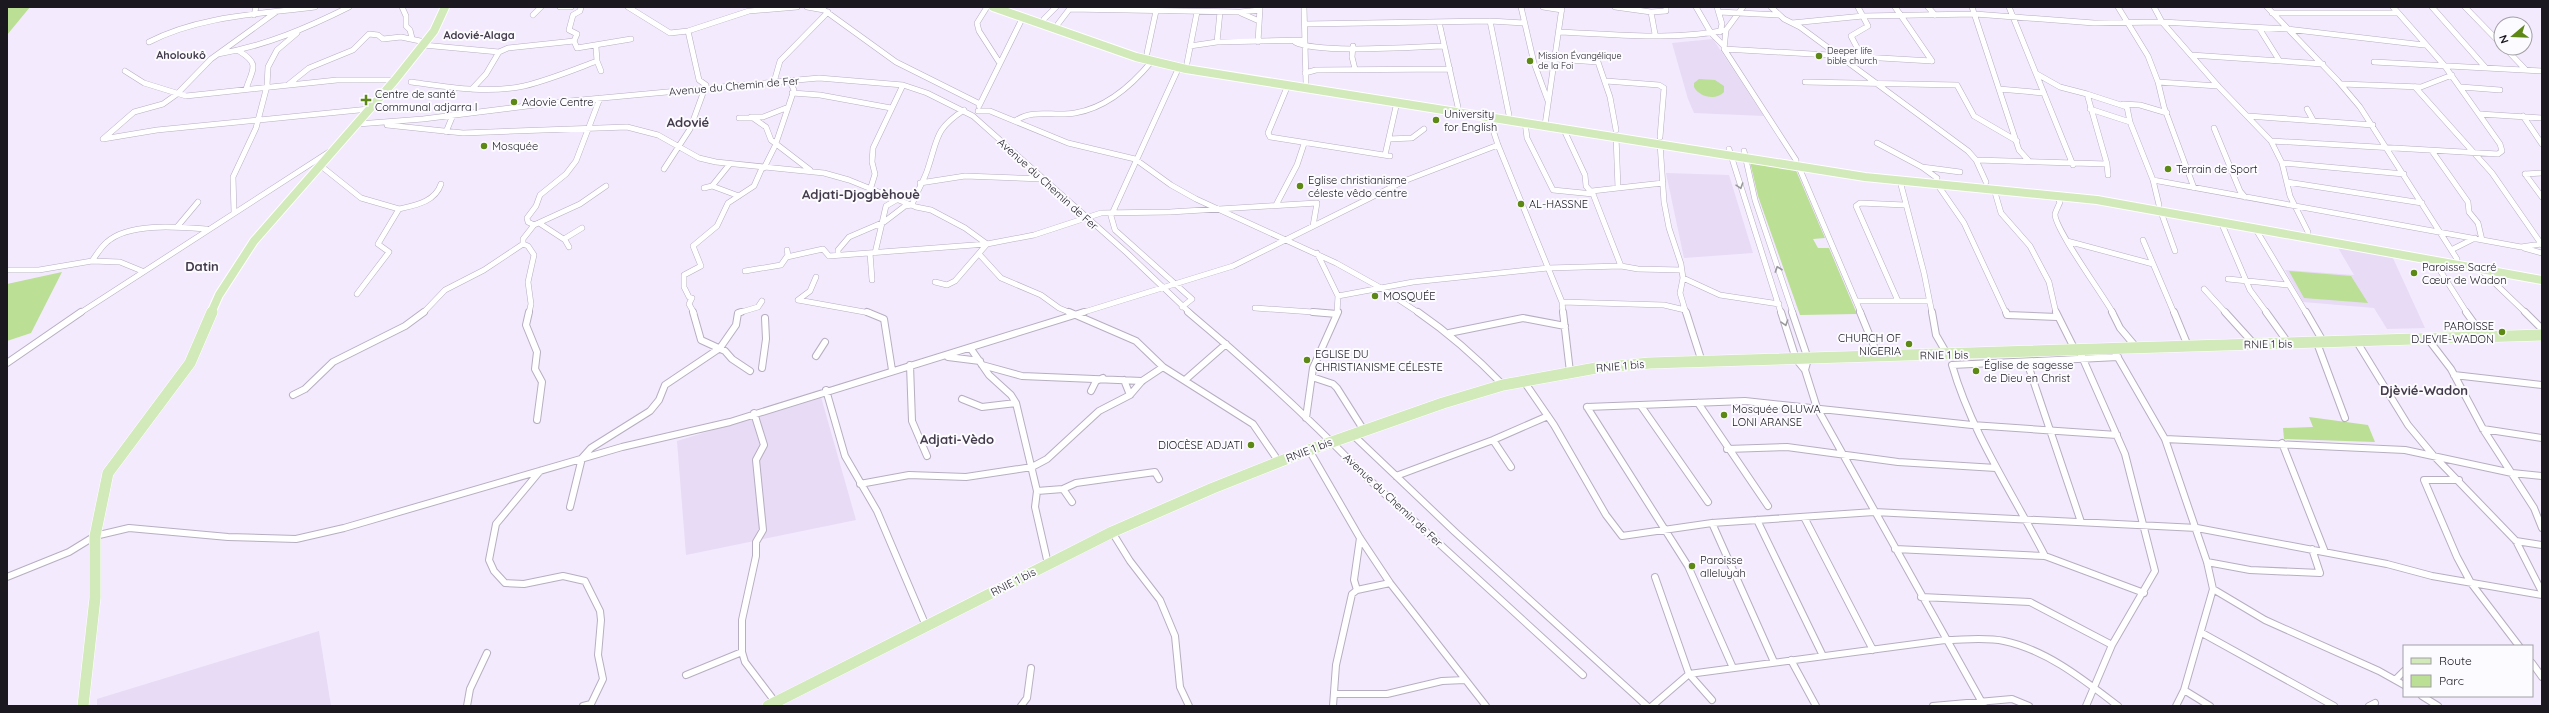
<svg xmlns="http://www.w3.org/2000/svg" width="2549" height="713" font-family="Quicksand,sans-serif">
<rect width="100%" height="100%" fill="#f3eafe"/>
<path fill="#e8dbf5" d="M1713,39L1764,116L1694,113L1688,99L1672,43Z
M1666,173L1729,175L1753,253L1684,258Z
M2337,246L2392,256L2425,328L2387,329L2374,308L2303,302L2285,270L2354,275Z
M821,397L856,520L686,555L677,441Z
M319,631L331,706H97V699Z"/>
<path fill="#bbdf94" d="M7,7H30L7,35Z
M1699,79L1715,80L1724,86V92C1716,101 1699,97 1694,87V83Z
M1750,162L1795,168L1825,238L1813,239L1818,248H1829L1857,314L1800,315L1758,196Z
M2289,271L2351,276L2368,303L2304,298Z
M62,272L31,333L7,341V284Z
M2309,417L2368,425L2375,442L2284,439L2283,428L2313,427Z"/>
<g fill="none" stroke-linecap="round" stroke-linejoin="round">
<defs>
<path id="street-far1" d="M402,7L406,16V26L410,30L412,38
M560,7H571
M581,7L580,11L573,15L569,30L577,34L574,41L577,48L631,39
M628,7L670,33L688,31L749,11L797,7
M807,7L824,10L896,62L980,104
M987,7L977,23L979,31L999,62
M1304,7L1306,83
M1521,7L1534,63L1548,101
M1543,7L1562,10
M1615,7L1651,12
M1696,7L1711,33L1724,46
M1717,7L1722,24L1720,32
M1743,7L1726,30L1724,49L1796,160
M1771,7L1784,19L1800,27L1968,151L1976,160L1986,182
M1858,7L1868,26L1851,36L1862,57
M1895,7L1932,61
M1928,7L1935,15
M1972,7L2019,150L2028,160
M2009,7L2073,165
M2118,7L2148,56L2158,82
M2154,7L2162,22L2218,86L2271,141L2282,163L2290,196L2308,232
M2267,7L2338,81L2360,107L2457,259
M2432,7L2485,67
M2465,7L2501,44
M1070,9L1240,12L1260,10
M276,12L211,59L177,94L163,104L134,112L103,139L157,130L369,109
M1719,12L1779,15
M1241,13L1259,21
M2272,13H2397
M254,15L256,7
M533,15L541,7
M1044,19L1056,7
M1490,21L1509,115
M1439,22L1458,107
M1792,23L1863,16L1975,14L2094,23L2162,22L2287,29L2424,45
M1058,24L1071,7
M1305,24L1490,21L1524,23
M2259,28L2279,60
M1559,32C1614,34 1672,41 1726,30
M1655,34L1651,12L1666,11V7
M149,42C199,16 260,14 315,7
M1217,42L1220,12
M1258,42L1260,8
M1295,42C1317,54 1413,47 1443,46
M423,45L499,52L508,48L574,41
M1190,46L1217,42L1305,40
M1353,46L1352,57L1355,69
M596,47L597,61L601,71
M2505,48L2525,69
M1724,49L1932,61
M239,51C260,64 253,68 246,89
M1147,53L1156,11
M218,54C265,46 307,28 349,7
M2191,55L2323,64
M1555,59L1598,62L1610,97L1616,130
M2374,62L2542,71
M1187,63L1197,12
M1179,67L1111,216L1115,230L1192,299L1182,307
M125,71L144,83L186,96L337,80H395
M1305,73L1316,70L1450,69
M2037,74L2060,87L2087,94L2107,164L2108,175
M1606,81L1659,85L1664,88L1660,137
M411,82C448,87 487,94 524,86C549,80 573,70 597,61
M774,82L780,61L828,12
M1805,82L1957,85L1974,116L2017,141
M289,84L309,68L353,50L369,34L378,35L383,39L401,37L425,42
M2342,84L2421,87L2452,75
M1288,85L1268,133L1270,137L1390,156
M2415,87L2492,173L2542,245
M2461,87L2500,90
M472,89L486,74L499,52
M1999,89L2044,93
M792,93L820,95L891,108
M2087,94L2127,107L2130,122L2153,180
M2123,104L2140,105L2167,113
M979,106L1023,17
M2090,109L2130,122
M2307,109L2313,120
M978,111H990L1068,143L1135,159L1171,185L1196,199L1336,263L1381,288L1419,313
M2480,114L2542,118
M2248,116L2373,125
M2523,116L2542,144
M751,117H763L786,108
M1493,117L1494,133L1498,145L1562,302L1563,313
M739,118H753L766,127L771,140L810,170
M1015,121C1034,108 1053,117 1075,113C1106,108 1133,84 1152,61
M1525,122L1527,138L1553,190L1593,194
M358,124L423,119L559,102L819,78L903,85L927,93L973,116L1127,253L1190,313
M387,125L463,133L627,127L658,135L699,158L716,162L824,173L849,180L916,207L931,210L965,228L987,244L955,281L947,285L935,282
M1545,125L1562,7
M1563,128L1585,175L1586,186L1593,194L1621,266
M2214,128L2240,191L2245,197
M446,132L453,115
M1389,139L1412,138L1424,129
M2271,141L2498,154L2502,151L2500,144L2444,65L2393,7
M1660,143L1664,202L1669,228L1681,264L1683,278L1680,293L1686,313
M1877,143L1922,167L1937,178
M1729,149L1781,313
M1744,151L1755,200L1793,313
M2432,151L2468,202L2469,212L2478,223L2482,240
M1385,155L1397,102
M1976,160L2107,164
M2282,163L2404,174
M1798,165L1861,313
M321,166L361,198L399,209L378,244L389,252L357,294
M1922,167L1960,172
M764,168L775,146L794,90L789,80
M664,169L690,129L706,85L699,80L688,31
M2525,174L2542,197
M2525,174L2542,173
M1900,181L1924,273L1932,313
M2287,182L2422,203
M920,183L965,176L1043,179
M1937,184L1964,223L2006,313
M712,186L729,165
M871,187L875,174L872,162L873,148L903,85
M704,188L712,186L739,196
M1618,188L1663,183
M2194,188L2164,107L2158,82L2218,86
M1994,189L2001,213L2030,246L2049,282L2056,313
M1592,191L1618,188L1616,136
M2056,195L2060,202C2059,205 2056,210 2055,214C2054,228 2103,295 2113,313
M1276,205L1297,165L1304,144
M2159,205L2153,180L2521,247L2541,244
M399,209C416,205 435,202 441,184
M234,212L233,177L256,128L267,86L268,67L277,50L297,33
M2161,212L2175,251
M2221,222L2250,290L2267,313
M539,223L565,240L569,247
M534,225L580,204L606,186
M177,227L198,202
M2255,228L2306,313
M564,239L582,228
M2143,240L2174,313
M2067,241L2153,264
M2524,248L2542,253
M2451,250L2475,238
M870,253L872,280
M875,253L886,206L898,199
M1317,253L1338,296L1337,313
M838,255V250L849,237L884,222L905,206L912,205C916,193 925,179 928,168C938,138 935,129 964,110
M980,255L1001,278L1041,295L1059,308L1071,313
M787,257L823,249L829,256L987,244L1034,235L1101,213L1170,212L1317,203L1313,226
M92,261C97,254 101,247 107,242C129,222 180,227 207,229
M2434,261L2467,313
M2480,269L2526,313
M7,270H39L92,261L120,262L142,271
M745,271L781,265L788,255L787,250
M1683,278L1720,295L1779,304
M2228,279L2288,285
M2204,289L2226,313
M1338,296L1413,282L1548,268L1621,266L1638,269L1681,270
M798,300L870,313
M798,300L810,291L816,277
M1856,301H1929
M1898,301L1856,206L1860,203L1905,205
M1562,302L1664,305L1685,310
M1255,308L1327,313
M80,313L329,152
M423,313L445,290L484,270L523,244
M529,313L531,304L528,282L534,255L528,246L523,244V239L534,225L528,222L527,218L536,206L540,195L566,174L576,161L600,98
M694,313L689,304L692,298L689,297L684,287V275L701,266L693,246L717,226L728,203L754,186L762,168
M738,313L758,307L762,301
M1081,313L1233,266L1404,181L1498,145"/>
<path id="street" d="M529,312L526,325L537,352L535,369L542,382L537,420
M693,312L701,340L725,351L732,359L750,371
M867,312L884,319L892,370
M1069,312L1136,341L1163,367L1253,424L1279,462
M1188,312C1249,363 1308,417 1363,474L1583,675
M1313,312L1337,314
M1418,312C1450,334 1476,357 1503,385
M1563,312L1570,372
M1686,312L1702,362
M1781,312L1796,359L1805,370L1817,408L1984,706
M1792,312L1808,359L1805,370
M1860,312L1878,356
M1932,312L1936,335L1947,354
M2006,312L2007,315L2057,317
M2056,312L2075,350
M2112,312L2120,328L2136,347
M2174,312L2188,346
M2225,312L2254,344
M2266,312L2289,344
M2306,312L2324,343
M2466,312L2484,337
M2525,312L2542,329
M1449,333L1523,318L1565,326
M2428,339L2451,369L2483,429L2534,508L2542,528
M2357,342L2408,425L2433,455L2516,541L2542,592
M2317,343L2345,418
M971,349L989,375L1011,395L1016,403L1037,491L1035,507L1048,564
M2113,349L2165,439L2207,562L2213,589L2184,690L2176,706
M2079,350L2125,454L2155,571L2112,645L2086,706
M816,356L825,342
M948,357L980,361
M2027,362L2081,522
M7,363L81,312
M910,365L912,421L927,456
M982,365L1022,376L1142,381
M762,368L766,339L765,318
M2454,375L2542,385
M1312,377L1333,384L1337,388L1363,429
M1124,380L1130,395
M1185,380L1226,344
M1523,380L1554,425L1606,515L1622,536L1712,523L1874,512L2197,528L2387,564L2432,576L2542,595
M826,390L845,456L877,511L926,626
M1091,391L1096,381L1103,378
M293,395L305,389L333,362L405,326L424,312
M962,399L982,407L1016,403
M1698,403L1768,506
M1641,406L1708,502
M1587,407L1745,401L1972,425L2117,435
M1587,407L1688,566L1733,668
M754,413L764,445L756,460L763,530L756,542V556L742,620V652L745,662L776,703
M1306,418L1313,368L1338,312
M2483,429L2542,438
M1352,434L1455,532L1647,706
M2165,439L2405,450L2512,473L2542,476
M1493,440L1511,467
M2282,443L2325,552
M1727,449L1787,447L1898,462L1996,468
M1309,450L1360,538L1390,583L1486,706
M540,471L496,524L489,560L494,571L505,583L524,584L563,576L585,581L600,611L601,620L598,655L603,679L591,704L583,706
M1396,476L1493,440L1548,416
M2459,480H2424L2457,557L2471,583L2519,646
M860,484L909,475L966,477L1032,467L1047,459L1099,411L1130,395L1142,381L1163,367
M1063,489L1072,502
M1037,491L1063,489L1076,483L1155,472L1159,479
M570,507L582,458L591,448L650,411L659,400L665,385L720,348L736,325L738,313L741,312
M1804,517L1873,650
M1757,520L1823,656
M1712,523L1774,662
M1112,532L1130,561L1160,600L1175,636L1180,687L1189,706
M2516,541L2542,545
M1895,549L2045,556L2144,593
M2312,549L2320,573
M2045,556C2012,492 1972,434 1952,365L2118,357
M2207,562L2250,570L2320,573
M7,577L69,552L95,536L129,528L228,537L296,539L344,528L622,447L730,422L1084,312
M1655,577L1689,674L1712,700
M2213,589L2265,620L2379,671L2404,685
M1357,590L1354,580L1360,538
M1921,597L2030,602L2112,645
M2202,633L2334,706
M1791,660L1816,706
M2532,663L2542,677
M686,675L742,652
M2395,680L2404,671
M2184,690L2210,706
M1334,694H1387L1442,681L1465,680
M2422,696L2438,706
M467,706L470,689L487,653
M1021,706L1027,698L1031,668
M1333,706L1336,665L1352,594L1357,590L1390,583
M1652,706L1689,674L1945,640C1964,640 1985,637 2004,641C2047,650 2084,680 2118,706
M1933,706L2012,699L2029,706
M2369,706L2375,703"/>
<path id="primary-far1" d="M993,7L1136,57L1186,69L1865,177L2097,200L2542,280
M211,313L219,295L254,241L395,80L434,31L445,7"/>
<path id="primary" d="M83,706L95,598V536L108,473L190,363L212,312
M768,706L1112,532L1213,488L1309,450L1443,403L1503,385L1596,368L1650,363L2542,335"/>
</defs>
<use href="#street-far1" stroke="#b7aec1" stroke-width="6"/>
<use href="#street" stroke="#b7aec1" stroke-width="8"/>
<use href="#primary-far1" stroke="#fff" stroke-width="10"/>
<use href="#primary" stroke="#fff" stroke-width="12"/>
<use href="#street-far1" stroke="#fff" stroke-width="5"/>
<use href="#street" stroke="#fff" stroke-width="6"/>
<use href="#primary-far1" stroke="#d2e9b9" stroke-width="8"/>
<use href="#primary" stroke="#d2e9b9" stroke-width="11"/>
</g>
<defs><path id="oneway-chevron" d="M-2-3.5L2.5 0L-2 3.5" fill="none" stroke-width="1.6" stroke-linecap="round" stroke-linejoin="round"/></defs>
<g stroke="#98979a">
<use href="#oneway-chevron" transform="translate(1740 186) rotate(72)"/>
<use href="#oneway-chevron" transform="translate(1778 269) rotate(-109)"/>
<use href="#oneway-chevron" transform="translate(1785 323) rotate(72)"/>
</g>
<g fill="#5d8816" stroke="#fcfbff" stroke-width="1.5">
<circle cx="1819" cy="56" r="4"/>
<circle cx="1530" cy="61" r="4"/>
<path d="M364 94h4v4h4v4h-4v4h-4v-4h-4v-4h4z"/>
<circle cx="514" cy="102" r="4"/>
<circle cx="1436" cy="120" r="4"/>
<circle cx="484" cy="146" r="4"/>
<circle cx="2168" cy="169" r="4"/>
<circle cx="1300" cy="186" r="4"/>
<circle cx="1521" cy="204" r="4"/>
<circle cx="2414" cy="273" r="4"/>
<circle cx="1375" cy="296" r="4"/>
<circle cx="2502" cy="332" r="4"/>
<circle cx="1909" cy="344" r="4"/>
<circle cx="1307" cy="360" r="4"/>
<circle cx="1976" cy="371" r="4"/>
<circle cx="1724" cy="415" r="4"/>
<circle cx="1251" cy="445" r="4"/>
<circle cx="1692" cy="566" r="4"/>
</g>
<g text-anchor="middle" stroke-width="4" stroke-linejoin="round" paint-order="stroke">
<g font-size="9" fill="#1b181f" stroke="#fcfbff" text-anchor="start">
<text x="1827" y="54">Deeper life<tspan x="1827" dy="10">bible church</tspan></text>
<text x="1538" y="59">Mission Évangélique<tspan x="1538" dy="10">de la Foi</tspan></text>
</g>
<g font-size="11" font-weight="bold" fill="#433b4b" stroke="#fcfbff">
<text x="479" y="39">Adovié-Alaga</text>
<text x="181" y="59">Aholoukô</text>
</g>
<g font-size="11" fill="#1b181f" stroke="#fcfbff">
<text transform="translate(734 86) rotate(-5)" y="4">Avenue du Chemin de Fer</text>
<text transform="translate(1048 184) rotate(42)" y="4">Avenue du Chemin de Fer</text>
<text transform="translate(2268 344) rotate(-1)" y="4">RNIE 1 bis</text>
<text transform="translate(1944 355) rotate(-1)" y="4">RNIE 1 bis</text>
<text transform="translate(1620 366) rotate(-5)" y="4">RNIE 1 bis</text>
<text transform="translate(1309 450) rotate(-21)" y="4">RNIE 1 bis</text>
<text transform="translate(1393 500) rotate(43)" y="4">Avenue du Chemin de Fer</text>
<text transform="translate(1013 582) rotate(-27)" y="4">RNIE 1 bis</text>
</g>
<g font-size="11" fill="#1b181f" stroke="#fcfbff" text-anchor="start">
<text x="375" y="98">Centre de santé<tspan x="375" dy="13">Communal adjarra I</tspan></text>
<text x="522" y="106">Adovie Centre</text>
<text x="1444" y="118">University<tspan x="1444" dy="13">for English</tspan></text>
<text x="492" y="150">Mosquée</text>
<text x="2176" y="173">Terrain de Sport</text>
<text x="1308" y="184">Eglise christianisme<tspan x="1308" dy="13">céleste vêdo centre</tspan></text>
<text x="1529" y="208">AL-HASSNE</text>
<text x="2422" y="271">Paroisse Sacré<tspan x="2422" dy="13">Cœur de Wadon</tspan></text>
<text x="1383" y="300">MOSQUÉE</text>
<text x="2494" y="330" text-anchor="end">PAROISSE<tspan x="2494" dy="13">DJEVIE-WADON</tspan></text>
<text x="1901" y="342" text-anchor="end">CHURCH OF<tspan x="1901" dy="13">NIGERIA</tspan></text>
<text x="1315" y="358">EGLISE DU<tspan x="1315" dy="13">CHRISTIANISME CÉLESTE</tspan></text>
<text x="1984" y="369">Église de sagesse<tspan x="1984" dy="13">de Dieu en Christ</tspan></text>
<text x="1732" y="413">Mosquée OLUWA<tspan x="1732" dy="13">LONI ARANSE</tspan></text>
<text x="1243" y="449" text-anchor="end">DIOCÈSE ADJATI</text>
<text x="1700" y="564">Paroisse<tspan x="1700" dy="13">alleluyah</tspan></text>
</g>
<g font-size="13" font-weight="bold" fill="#433b4b" stroke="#fcfbff">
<text x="688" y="127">Adovié</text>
<text x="861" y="199">Adjati-Djogbèhouè</text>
<text x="202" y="271">Datin</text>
<text x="2424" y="395">Djèvié-Wadon</text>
<text x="957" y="444">Adjati-Vèdo</text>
</g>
</g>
<rect width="2549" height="713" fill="none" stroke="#1b181f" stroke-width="16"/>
<rect x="2403" y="645" width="130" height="52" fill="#fcfbff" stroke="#a2a0a5"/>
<rect x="2411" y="658" width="20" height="6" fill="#d2e9b9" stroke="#a2a0a5"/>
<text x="2439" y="665" font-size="12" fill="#1b181f">Route</text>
<rect x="2411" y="675" width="20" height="12" fill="#bbdf94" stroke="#a2a0a5"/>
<text x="2439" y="685" font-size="12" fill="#1b181f">Parc</text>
<g transform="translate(2513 36) rotate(251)"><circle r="19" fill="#fcfbff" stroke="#a2a0a5"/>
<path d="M0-3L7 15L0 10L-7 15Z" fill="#5d8816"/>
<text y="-6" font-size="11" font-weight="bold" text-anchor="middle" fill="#1b181f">N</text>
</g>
</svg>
